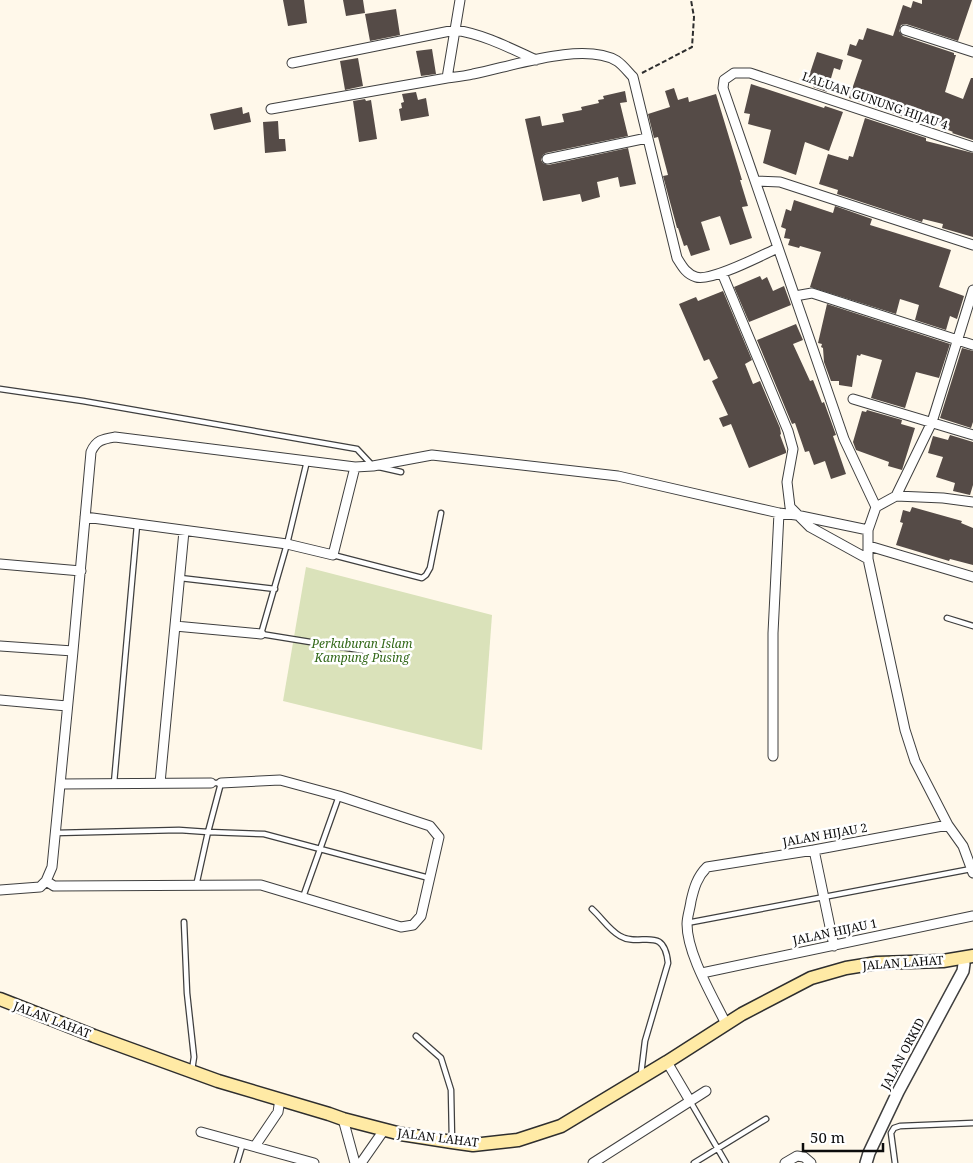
<svg xmlns="http://www.w3.org/2000/svg" width="973" height="1163" font-family="'Noto Serif',serif">
<rect width="100%" height="100%" fill="#fff8ea"/>
<path fill="#dae2ba" d="M306,567L492,615L482,750L283,701Z"/>
<path fill="#554b47" d="M283,0H304L307,23L288,26Z
M343,0H363L365,13L346,16Z
M922,0H972L958,41L906,24L901,25L899,31L903,36L954,53V55H956L945,92L963,99L971,78H973V140L952,133L953,132L931,123L930,126L849,98L862,60L847,55L850,44L856,46L859,39L863,40L867,28L893,36L903,5L911,8L913,1L922,4Z
M396,9L400,35L370,41L365,14Z
M432,49L436,74L421,76L416,51Z
M817,52L843,60L840,70L834,68L827,92L813,87L814,84L807,82Z
M358,58L363,86L345,90L340,61Z
M751,84L824,108L825,106L843,112L829,151L805,142L796,175L763,163L771,130L748,124L750,114L744,113Z
M674,88L678,100L688,97L689,102L716,94L742,180H740L748,206L742,207L752,238L730,245L720,216L701,222L710,250L691,256L687,245L684,246L678,228H677L663,176L668,175L658,137L654,138L648,114L670,107L665,91Z
M625,91L627,102L620,103L628,136L546,153L543,155L541,160L543,163L548,165L628,148L636,184L620,187L618,177L597,182L600,197L582,202L580,194L543,201L525,119L540,116L542,126L564,122L562,114L582,110L581,107L599,103L598,100L604,99L603,96Z
M416,92L418,100L426,98L429,116L401,121L399,109L402,108L401,103L404,102L402,94Z
M365,99L366,101L371,100L377,139L359,142L353,101Z
M242,107L243,114L249,112L251,122L214,130L210,114Z
M865,118L926,138V141L973,153V237L942,228L943,224L923,219L922,222L837,194L838,190L819,184L828,154L848,160L849,156L853,157Z
M278,121L279,139H285L286,151L265,153L263,122Z
M794,200L833,213L835,206L872,219L870,225L951,250L939,287L964,296L957,319L950,316L946,330L915,320L919,305L900,299L896,314L810,287L821,252L800,246L799,248L788,245L790,239L784,238L786,229L781,227L786,209L791,211Z
M760,276L762,280L767,277L773,291L784,286L791,305L749,322L734,287Z
M723,291L752,360L745,364L753,384L760,381L780,428L781,434L780,435L786,451V453L749,468L731,424L723,427L719,418L728,415L712,381L718,378L709,359L704,361L679,304L696,297L698,301Z
M827,304L950,344L939,378L916,372L905,408L871,398L882,360L861,354L860,356L857,355L852,387L839,385V381H831L824,362L823,348L821,347L822,344L818,343Z
M796,324L803,340L793,344L810,381L813,380L822,403L824,402L836,435L833,436L846,474L831,479L825,461L814,465L809,451L805,452L795,423L792,424L757,340Z
M962,348L973,351V422L971,428L940,418Z
M867,410L902,420L901,424L915,428L902,470L888,466L889,462L856,450L853,442L862,411L866,412Z
M950,435L973,442V485L970,495L953,491L955,483L936,477L943,457L928,453L933,436L948,440Z
M912,507L962,521L961,523L973,528V565L950,559L949,561L896,545L903,523L900,522L903,510L910,512Z"/>
<g fill="none" stroke-linecap="round" stroke-linejoin="round">
<defs>
<path id="service" d="M0,389L83,401L357,449L372,465
M307,461L287,544L261,634L378,653
M379,467L401,472
M333,555L422,578L426,575L430,568L441,513
M180,578L275,589
M947,618L973,626
M114,783L137,525
M55,833L179,830L208,832L221,783H211
M196,886L208,832L264,834L429,878
M303,897L339,796
M592,909C602,918 609,930 620,936C640,948 664,924 668,963L645,1041L641,1074
M184,922L187,993L194,1057L192,1070
M687,923L971,869
M416,1036L441,1058L451,1090L452,1140
M690,1101L726,1163
M237,1163L243,1143
M694,1163L766,1119
M895,1163L891,1133L894,1128L900,1126L973,1123"/>
<path id="minor" d="M460,0L447,78C455,77 465,76 473,74C510,67 583,41 617,61C623,65 628,72 633,77L677,258C682,266 686,274 696,277C711,282 762,255 778,248
M905,30L973,52
M292,63L455,30C483,34 510,48 536,60
M271,109L447,78
M973,147L750,73H734L724,80L723,88L844,439L876,507L868,530V559L905,730L915,761L948,825L963,846L973,873
M547,159L647,138
M756,181L780,182L973,245
M722,273L788,431L793,449L787,482L790,507L810,527L868,559
M795,296L812,293L973,345
M853,399L973,435
M355,467L373,466L432,455L618,476L779,513L796,515L868,530
M896,496L932,422L973,290
M876,507L896,496L943,498L973,502
M869,546L973,577
M0,564L81,571
M175,626L261,634
M0,646L73,651
M0,700L67,706
M773,756V633L779,513
M160,783L184,531
M60,784L211,783
M814,850L834,946
M46,881L54,886L261,885L401,927L413,925L421,916L439,837L430,826L339,796L280,780L221,783
M0,890L40,887L46,881L52,867L73,651L91,452C96,440 103,439 115,437L355,467L333,555L287,544L85,517
M702,973L973,916
M726,1024C713,997 687,954 687,924C687,917 690,909 691,901C694,888 697,877 707,867L814,850L948,825
M667,1062L690,1101
M343,1119L355,1163
M201,1132L314,1163
M255,1146L278,1112L280,1099
M361,1163L384,1130
M593,1163L706,1091
M785,1163L797,1156L804,1157L811,1163"/>
<path id="tertiary" d="M866,1163L869,1153L898,1092L963,971L964,964L963,958"/>
<path id="secondary" d="M0,999L94,1036L218,1081L329,1114L343,1119L401,1134L452,1142L473,1145L518,1140L561,1126L667,1062L742,1014L811,978L846,968L877,963L943,961L973,956"/>
</defs>
<use href="#service" stroke="#3f3f3f" stroke-width="7"/>
<use href="#minor" stroke="#3f3f3f" stroke-width="11"/>
<use href="#tertiary" stroke="#3f3f3f" stroke-width="14"/>
<use href="#secondary" stroke="#2e2e2e" stroke-width="15"/>
<path stroke="#2e2e2e" stroke-width="2" stroke-dasharray="5 2.5" stroke-linecap="butt" d="M642,73L692,47L694,17L691,0"/>
<use href="#service" stroke="#fff" stroke-width="4.5"/>
<use href="#minor" stroke="#fff" stroke-width="9"/>
<use href="#tertiary" stroke="#fff" stroke-width="11"/>
<use href="#secondary" stroke="#ffeaa5" stroke-width="12"/>
</g>
<g text-anchor="middle" stroke-width="5" stroke-linejoin="round" paint-order="stroke">
<g font-size="12" fill="#0c0c0c" stroke="#fff">
<text transform="translate(875 101) rotate(19)" y="4">LALUAN GUNUNG HIJAU 4</text>
<text transform="translate(825 835) rotate(-10)" y="4">JALAN HIJAU 2</text>
<text transform="translate(835 932) rotate(-12)" y="4">JALAN HIJAU 1</text>
<text transform="translate(903 963) rotate(-4)" y="4">JALAN LAHAT</text>
<text transform="translate(52 1020) rotate(21)" y="4">JALAN LAHAT</text>
<text transform="translate(903 1054) rotate(-62)" y="4">JALAN ORKID</text>
<text transform="translate(438 1138) rotate(7)" y="4">JALAN LAHAT</text>
</g>
<g font-size="12" font-style="italic" fill="#326818" stroke="#fff">
<text x="362" y="648">Perkuburan Islam<tspan x="362" dy="14">Kampung Pusing</tspan></text>
</g>
</g>
<path d="M803 1143v8h80v-8" fill="none" stroke="#0c0c0c" stroke-width="2.5"/>
<text x="810" y="1143" font-size="15" fill="#0c0c0c" stroke="#ffffff" stroke-width="4" paint-order="stroke">50 m</text>
</svg>
